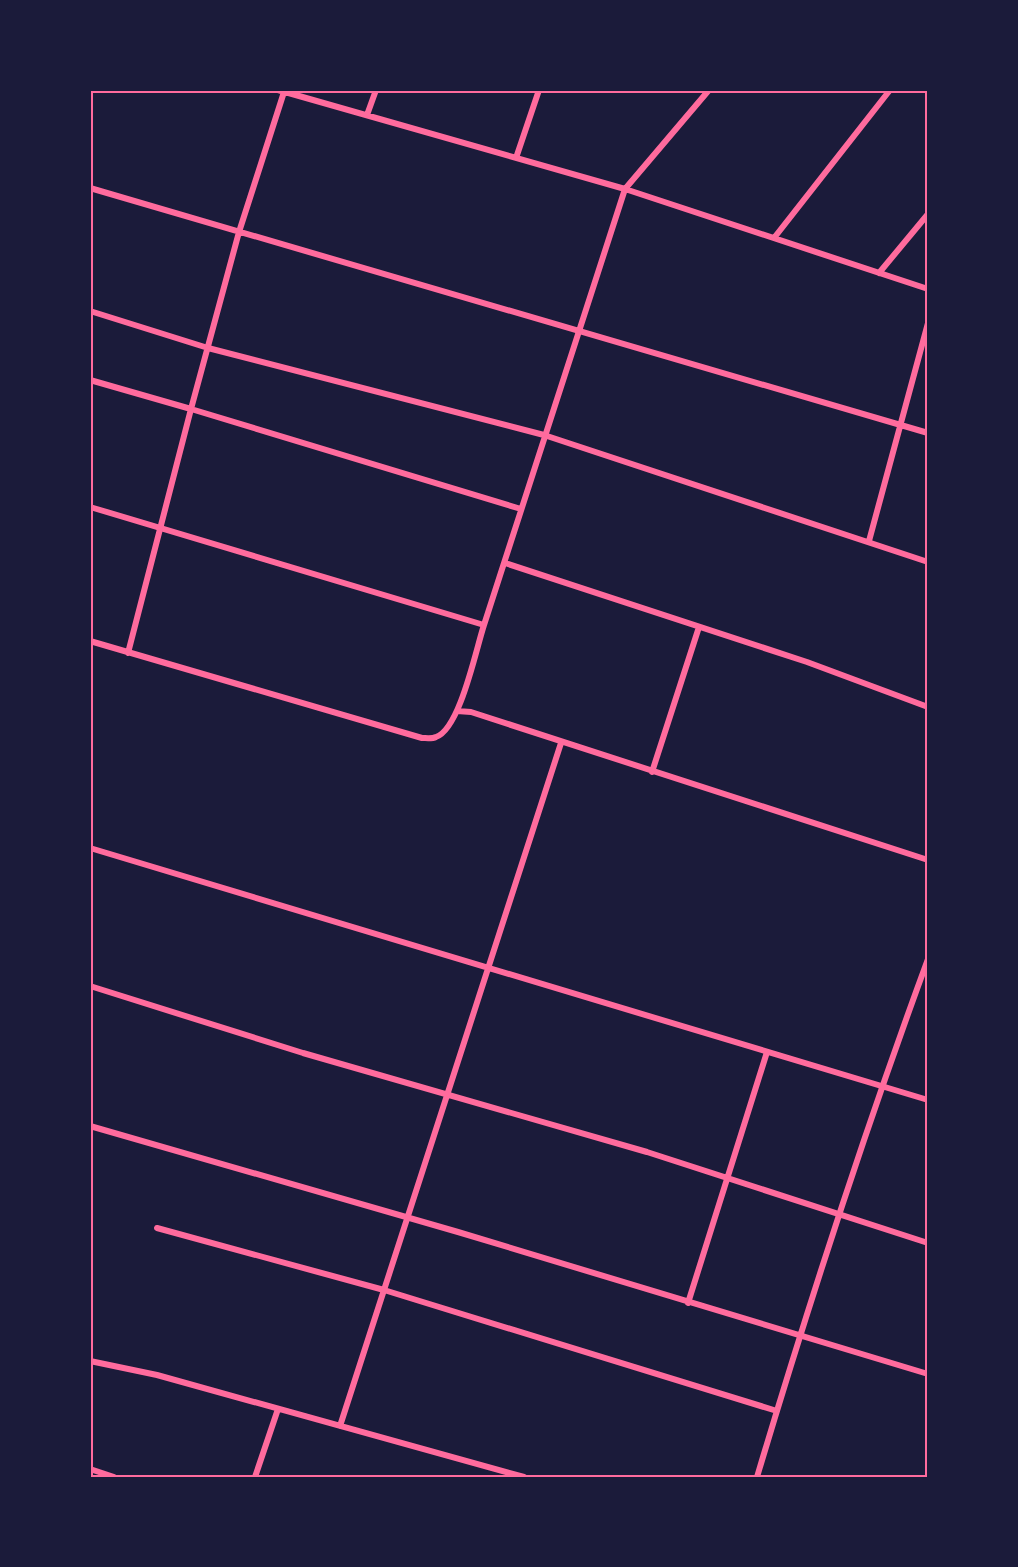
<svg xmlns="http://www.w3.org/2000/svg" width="1018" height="1567" font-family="Lato,sans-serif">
<rect width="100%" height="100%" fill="#1b1b3a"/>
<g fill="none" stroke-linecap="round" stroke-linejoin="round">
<path stroke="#ff6b9d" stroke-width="6" d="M278,90L625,189L928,289
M284,92L239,232L191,409L521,509
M367,115L376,90
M516,158L539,90
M90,188L928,433
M774,238L890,90
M879,273L928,214
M90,311L208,348L544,435L928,562
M90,380L191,409L128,653
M90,507L484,625L625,189L709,90
M869,541L928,323
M505,563L807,662L928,707
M90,641L422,738C426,738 432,739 436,737C460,729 476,649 484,625
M457,711L471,712L928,860
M652,772L699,627
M90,848L928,1100
M90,986L303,1053L647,1152L928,1243
M90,1126L458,1232L928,1374
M157,1228L384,1290L777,1411
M688,1303L767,1052
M90,1361L157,1375L524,1477
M340,1426L561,743
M90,1469L114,1477
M255,1477L278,1409
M757,1477C809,1303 865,1130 928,959"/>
</g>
<rect width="1018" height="1567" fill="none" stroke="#1b1b3a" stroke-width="183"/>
<rect x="92" y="92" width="834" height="1384" fill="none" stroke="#ff6b9d" stroke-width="2"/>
</svg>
